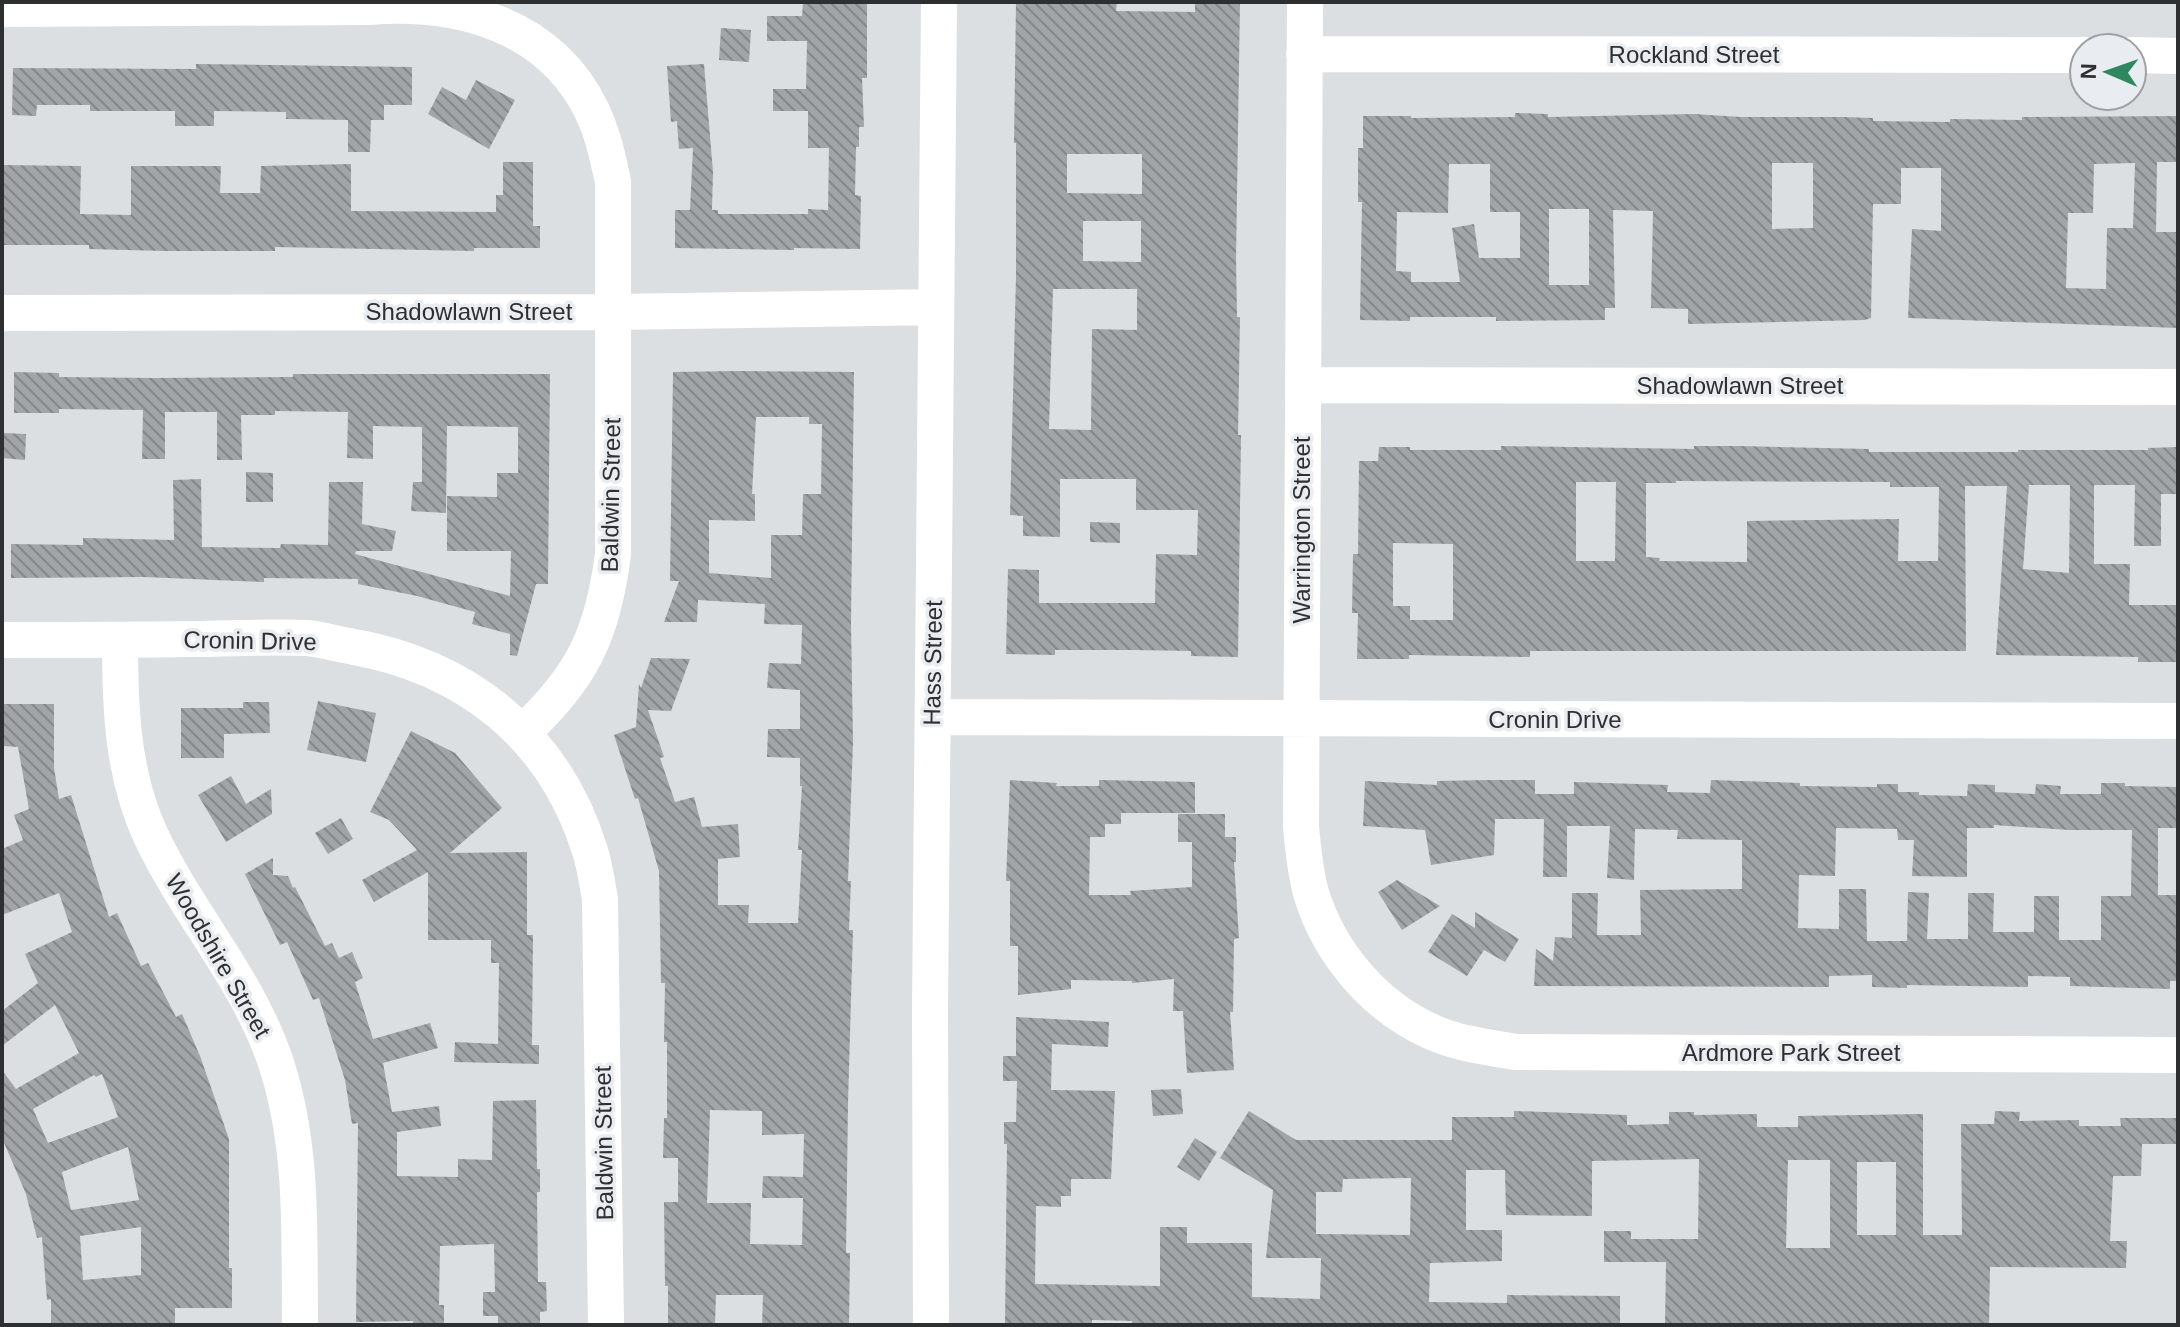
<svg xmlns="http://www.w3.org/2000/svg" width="2180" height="1327" font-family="Helvetica,sans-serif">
<defs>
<pattern id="building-back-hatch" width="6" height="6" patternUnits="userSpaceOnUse" patternTransform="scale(2)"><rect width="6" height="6" fill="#a2a5a8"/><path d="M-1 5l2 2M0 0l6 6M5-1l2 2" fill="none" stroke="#848789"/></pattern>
</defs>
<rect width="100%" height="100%" fill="#dcdfe2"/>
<path fill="url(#building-back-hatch)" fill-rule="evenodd" d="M803,2H867V78H862L864,127H859V147H856L855,195L861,196L860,249L794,248V250L675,248V210H690L693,148L679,149L677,121L671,122L667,66L704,64L713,172L712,210H718V214H808V209L828,210L829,148H808V111H773V89H806L807,41H767V16H802Z
M1016,2H1117L1116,11L1195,12V2H1240L1236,258L1237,317H1240L1238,435H1241L1238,657L1191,656V651L1134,650H1055V655L1006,654L1008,569L1039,570V603H1155L1156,554L1197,555L1198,510H1136V479H1060V537L1023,536V516L1010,515L1016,276V143H1014ZM1067,154H1142V194L1067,193ZM1083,221H1141V262L1083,261ZM1053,289H1137V330L1092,329L1091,430L1049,429Z
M721,28L751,30L749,62L719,60Z
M196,64L412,67V105H384V120H371L370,152H348V120L286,119V112L214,111V126H175V111H90V105H37L36,116L12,115L13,68L196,69Z
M476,80L515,100L489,149L428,114L442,87L466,100Z
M1515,113L1548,114V117L1694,114L1741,117H1843L1873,118V121L1950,122V119L2022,120V117L2178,116V162H2157L2156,232H2178V328L1908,318L1912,229L1941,231V168H1901V204H1873L1871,318L1865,320L1688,324V309L1651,308L1653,211L1613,210L1615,308H1605V320L1496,321V317H1410V321L1360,320L1362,202H1358V148H1363V116H1411V118L1515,117ZM1772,163H1813V228L1772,229ZM2135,163L2133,228H2107L2106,289L2066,288L2068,213H2093L2094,164ZM1449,164H1490V212H1520V258H1479L1474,224L1452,228L1460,282H1411V272L1396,271L1397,212L1448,213ZM1549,209H1589V285H1549Z
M503,162H533V226H540V248H474V251L275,247V251H164L89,249V245H2V165L81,166L80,214L131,215V166H221L220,193H260L261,166L351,164V211L496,212V195H503Z
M738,371L854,372L851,623L853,742L848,881H851L849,930H853L848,1104L846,1253H850L849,1325H762L763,1295H716L715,1325H668V1286H665L664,1202H678V1158H663L664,1118H667V1042H664L665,983H661L659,871L638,798L635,799L614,735L636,727L639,684L641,688L651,658L690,659L671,711L648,710L664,757L660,758L675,802L694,797L702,827L738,824L740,857L718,859V905H749L748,923H798L802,850H798L802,786H800V758L767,757L768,729H800V690L767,688L769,663L801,664L802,625L764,624L765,604L698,600L697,622H664L679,581H670L673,372ZM756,417H809V424H822L821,494H803L802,535H771V578L709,573V520L755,521V494H752ZM710,1110L762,1111V1135L804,1134L803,1177L763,1176L762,1198H803L802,1245L750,1244L751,1203H707Z
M14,372L59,373V377L154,378L293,377V374H550L548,584H536L517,656L510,655V634L472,624L475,612L417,596L358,584V579L264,578V582L145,577L11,578V544L83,545V538L174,540L173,480L201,479L202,547L280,548L281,544L328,545L329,482H363L362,524L396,531L392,551H356L355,554L510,596L511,551H447V496L497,497V473H518V427L447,426L446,513L411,511L413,482H422V427L373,426V459L347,458L348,412L275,411V415H241L242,460H217V412H165V459H142L143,410L59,409V413H14Z
M3,433L26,434L25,460L2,458Z
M1501,446L1694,449V446H1740L1869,449V452H2018V450H2148V448L2178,447V494H2161V546H2134L2135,485H2094V564H2130L2129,605H2178V662H2138V657L1996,655L2007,486H1965L1966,651H1530V657L1409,655V659H1357L1358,613H1352L1353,554H1358L1359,461H1378L1379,447H1410V450H1501ZM1676,481L1890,482V487H1939L1938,561H1898L1899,519L1747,521V562L1659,561L1660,558L1646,557V483H1676ZM1576,482H1616L1615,561H1576ZM2029,485H2070L2069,573L2023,569ZM1393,543L1453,544V620H1410V606H1393Z
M246,472L273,473V502H246Z
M1090,522L1120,523V543L1090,542Z
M318,701L376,713L366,762L307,750Z
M243,702H269L270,733L224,734V758H181V708H243Z
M4,704H54V768L59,799L71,795L109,917L117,913L141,966L148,963L176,1017L182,1014L200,1056L229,1139V1268H232V1308H175V1325H51V1299L47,1300L42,1237L37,1238L26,1194L2,1138V1070L16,1089L79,1053L55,1005L2,1046V1011L38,983L25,954L72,932L59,893L2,915V849L23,840L14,815L29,809L18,747L4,746ZM102,1074L118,1117L48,1143L33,1109L94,1075L96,1077ZM128,1147L139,1200L71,1210L62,1172ZM141,1227V1275L83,1280L80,1236Z
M411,731L455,753L502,808L450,853L527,852V935H533L532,1045H539V1064L454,1062L455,1042L498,1044L499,963H491V940H428V872L374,902L362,880L417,850L389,820L370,812Z
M231,776L246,804L271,789L272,814L226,842L198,795Z
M1010,780L1057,783L1056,786H1099V780L1195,782V813H1121V824H1105V837H1090L1089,895H1131L1130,891L1192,887V842H1178V814H1225V837H1236V862H1234L1239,938L1234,939L1233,1012H1230L1234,1070L1187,1073L1183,1011H1173L1174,979L1132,983V981L1071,980V989L1018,995V946H1010V881H1006Z
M1489,780H1535V794H1574V782L1668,785L1667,792L1710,793L1711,780L1800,783V786L1877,787V784H1898V792H1919V795L1967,796L1968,784L1995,785V792L2035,794L2036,784L2061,786L2060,794H2101V783H2125V786L2178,787V828H2158V895H2178V981H2170V989L2070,986V977L2028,976V987L1907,985V988L1872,987V975L1829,976V987L1534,986L1536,949L1553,961L1555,937L1572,938V893H1598L1597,935H1641L1640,890L1742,889V840L1677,839L1678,830L1635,829L1634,880L1607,878L1610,826H1567V877H1543L1544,819H1495L1494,855L1431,865L1425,830L1363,826L1365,781L1437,785V781ZM1994,825L2069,830H2132L2131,896H2101V940H2059V896H2034V932H1993L1994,893H1968V939H1927L1929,893L1908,892L1907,941H1867L1866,889H1839V929L1798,928L1799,875L1835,876L1836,828L1897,829L1898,840H1914L1912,876L1967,877V828H1994Z
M341,818L353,839L328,854L315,833Z
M273,858V875L288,876L293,888L295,887L325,946L332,943L339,958L352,952L363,978L355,982L373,1039L430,1023L438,1048L383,1063L392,1112L439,1106L441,1126L397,1132V1176L458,1177V1159L492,1160L493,1101L536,1100L537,1169H540V1192H537L538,1282H546L547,1311L540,1312V1325H498V1316H483V1292H495L494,1244L440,1246L439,1305H444V1325H413V1321L356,1322L358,1123L352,1124L345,1080L319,998L313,1000L287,942L280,945L245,874Z
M1397,880L1440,906L1402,930L1378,892Z
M1475,912L1519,939L1505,962L1484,950L1467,976L1428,952L1452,914L1475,928Z
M1016,1017L1109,1022L1108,1047L1052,1044L1051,1090L1115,1091L1111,1179H1071V1196H1061V1207L1036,1206L1035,1284L1160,1286V1227H1187V1243H1252V1297L1320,1299L1321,1258H1266L1273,1190L1220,1158L1249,1111L1296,1140H1452V1117H1514V1111L1627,1115V1125L1669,1124V1112H1694V1115L1757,1114V1127H1798V1116L1923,1114V1235H1962L1961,1124H1994L1995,1111L2020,1112L2019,1121L2079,1120V1126H2121L2120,1118H2178V1144H2142L2141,1176H2113L2110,1241H2127L2126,1268L1990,1267L1989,1325H1665L1666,1262H1604V1231H1631V1239H1698L1699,1159L1592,1161V1216L1506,1215L1505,1170H1466V1230H1502V1261L1430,1263L1429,1302L1507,1303V1295L1620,1296V1325H1132V1321L1092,1320V1325H1005L1007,1144H1004V1122H1016L1017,1081H1003V1056H1016ZM1788,1160H1830V1248H1786ZM1857,1162H1896V1235H1857ZM1411,1178L1410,1235L1316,1234V1192H1342L1343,1179Z
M1181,1089L1183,1114L1153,1116L1151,1090Z
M1195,1138L1217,1152L1199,1181L1177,1167Z"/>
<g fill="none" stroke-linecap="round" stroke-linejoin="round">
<path stroke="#fff" stroke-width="36" d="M1305,2L1301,826C1303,849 1305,871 1311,893C1329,953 1375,1007 1432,1032C1459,1044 1487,1047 1516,1052L2178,1055
M2,9L369,7C458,0 550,24 592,111C603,134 608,158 613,182V554C603,634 582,678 522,733
M1304,54L2084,55
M2132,55L2178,56
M2,313L613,312L936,307
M1303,385L2178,387
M2,640C65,640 128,640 191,639C229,639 269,636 307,638C321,639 335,644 349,646C466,666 554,735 590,851C595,866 597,883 600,899L606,1325
M120,640C120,707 122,774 151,836C187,913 247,978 275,1060C304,1146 299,1235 300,1325
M933,717L2178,721
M931,1325L930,1011L939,2"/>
</g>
<g text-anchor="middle" stroke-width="7" stroke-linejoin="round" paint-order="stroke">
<g font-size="24" fill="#2e2f30" stroke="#e9ecf0">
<text x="1694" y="63">Rockland Street</text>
<text x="469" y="320">Shadowlawn Street</text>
<text x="1740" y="394">Shadowlawn Street</text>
<text transform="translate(611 495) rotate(-89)" y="8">Baldwin Street</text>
<text transform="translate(1302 530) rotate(-90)" y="8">Warrington Street</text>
<text transform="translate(250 641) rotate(1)" y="8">Cronin Drive</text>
<text transform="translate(933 663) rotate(-89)" y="8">Hass Street</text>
<text x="1555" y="728">Cronin Drive</text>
<text transform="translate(218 956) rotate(60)" y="8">Woodshire Street</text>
<text x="1791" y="1061">Ardmore Park Street</text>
<text transform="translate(604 1143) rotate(-91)" y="8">Baldwin Street</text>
</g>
</g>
<rect width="2180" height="1327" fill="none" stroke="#2e2f30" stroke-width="8"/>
<g transform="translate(2108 72) rotate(272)"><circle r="38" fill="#e9ecf0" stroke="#9ea0a3" stroke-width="2"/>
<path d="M0-6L14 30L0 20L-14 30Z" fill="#2d885f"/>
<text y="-12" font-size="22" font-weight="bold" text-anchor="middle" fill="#2e2f30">N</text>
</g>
</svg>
